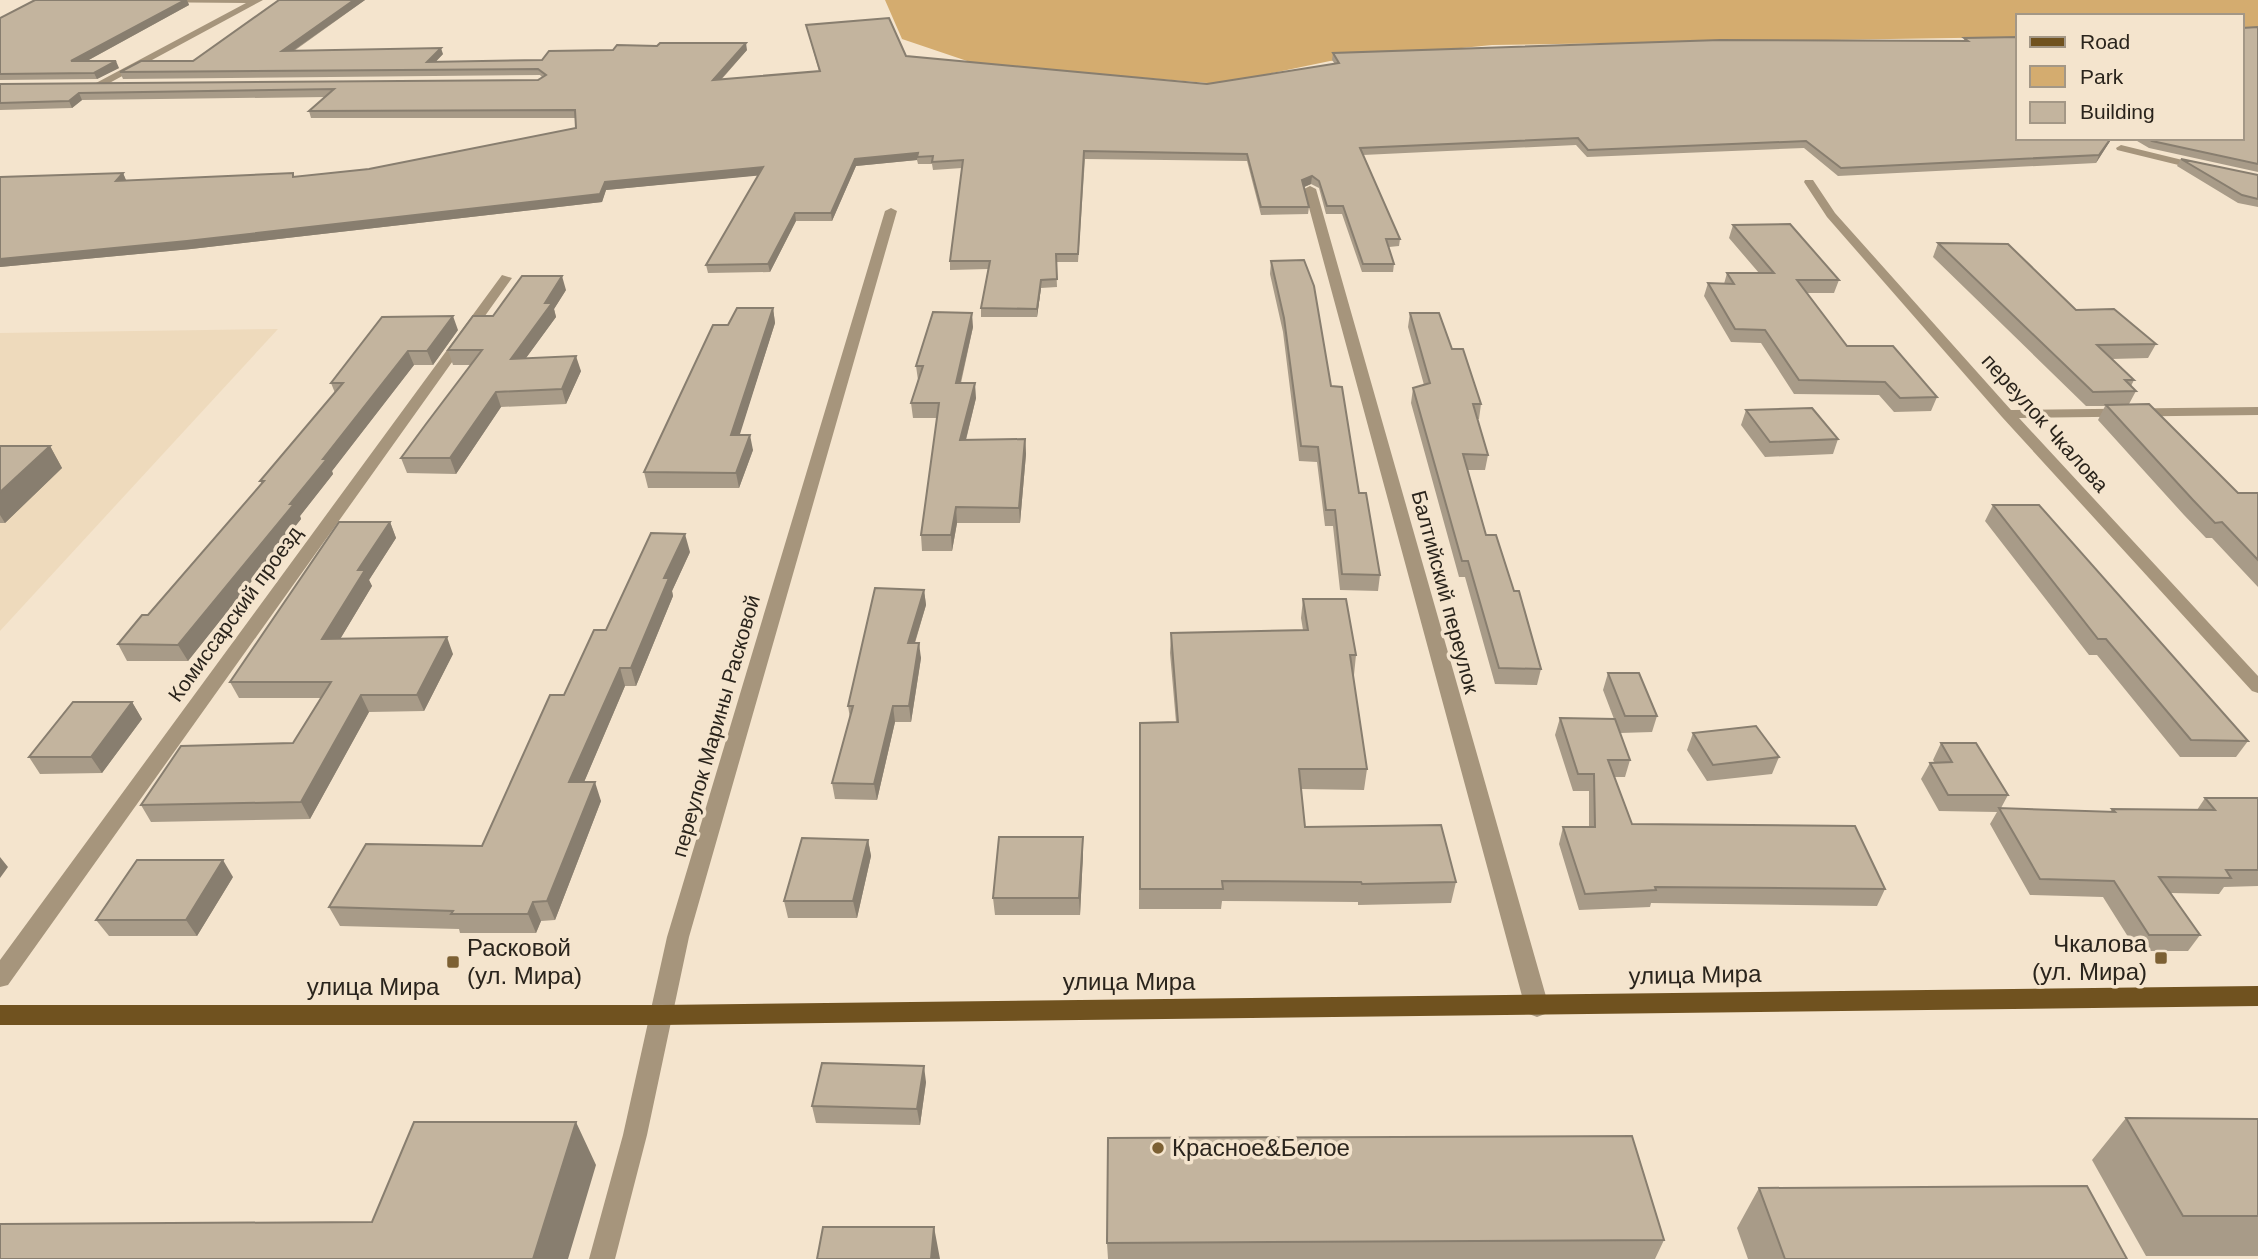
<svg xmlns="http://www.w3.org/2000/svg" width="2258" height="1259" font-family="Helvetica,sans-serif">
<rect width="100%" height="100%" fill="#f4e4cd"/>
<path fill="#eedabc" d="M278,329L0,631V333Z"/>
<path fill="#d4ac6f" d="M885,0H2258V31L2242,32V16H2018V37L1492,45L1330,61L1220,84L976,64L902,39Z"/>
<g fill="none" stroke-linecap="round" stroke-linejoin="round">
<path fill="#a6957c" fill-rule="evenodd" d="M128,0H263L102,87H96V83L246,3L132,2Z
M2121,145L2207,166L2208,168L2203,171L2117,150L2116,148Z
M1805,180H1813L1835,213L2011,410L2258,407V415L2019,418L2258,676V693L2252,691L2002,417L1827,217L1804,182Z
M1310,186L1316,189L1549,1007L1545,1014L1537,1017L1529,1014L1525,1007L1304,189Z
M891,208L897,211L689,937L647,1135L615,1259H589L623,1135L667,937L885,211Z
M502,275L512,278L8,985L0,987V960Z"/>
<path fill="#70521f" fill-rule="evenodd" d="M2258,986V1006L662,1025H0V1005H662Z"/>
</g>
<path fill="#a89b88" d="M35,0H187L189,5L87,61L119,68L97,79L0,80V18Z
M279,0H365L294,51L443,54L435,62L542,60L747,50L721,80L819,71L806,25L906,56L1207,84L1335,64L1332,60L1333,53L1964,41V38L2018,37V138H2112L2096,163L1838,176L1804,148L1587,157L1576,145L1363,155L1400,239L1399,246L1389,247L1394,264L1393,272H1362L1342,214H1326L1319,188L1311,184L1304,187L1309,207L1308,214L1261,215L1247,161L1085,159L1078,262H1056L1057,287L1041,288L1037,317H981V308L988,269L950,270V261L962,168L933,170L932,164H918L917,160L856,166L832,221H796L770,272L708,273L706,265L759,175L606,190L602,202L191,249L0,267V177L123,173L126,181L295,177L369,169L576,128L575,118H311L309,111L326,97L82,100L72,108L0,110V84L538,80L542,77L540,75L123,79L120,72L193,61Z
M2258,27V172L2149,148L2132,138H2242Z
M2181,159L2258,175V207L2238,203L2177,166Z
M1733,225L1839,280L1834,293H1807L1847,346L1937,397L1931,411L1894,412L1879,395L1794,394L1761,343L1731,342L1704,296L1708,283L1724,284L1727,273H1759L1729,238Z
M1938,243L2076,310L2156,344L2148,358L2112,359L2134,380L2131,386L2136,391L2129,404L2238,493H2258V587L2212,538H2206L2184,515L2098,420L2105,406H2086L1933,257Z
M1271,261L1331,386L1380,575L1378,591L1340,590L1333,526H1325L1317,462L1299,461L1283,332L1270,274Z
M566,290L554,309L556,317L526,358L581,371L566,404L501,407L456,474L407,473L401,458L471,365H453L448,350L493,316Z
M773,308L775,323L739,435L753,450L739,488H648L644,472L728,325Z
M1410,313L1452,349L1481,404L1479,419H1477L1488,455L1485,470H1467L1486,535L1514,591L1541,669L1537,685L1495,684L1465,577H1459L1411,403L1413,388L1424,385L1408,327Z
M973,327L961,383L976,398L966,440L1025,439L1026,454L1020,523H957L952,551H922L921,535L937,418H913L911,403L918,380L916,366Z
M458,330L433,365H414L332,471L333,474L300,516L301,519L188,661H127L118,644L148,615L262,484L260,481L335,393L331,383Z
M1746,410L1838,439L1833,454L1765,457L1741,425Z
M0,446H50L62,468L5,523H0Z
M1993,505L2248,741L2236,757H2180L2097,655H2089L1985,521Z
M390,522L396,538L369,580L372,586L340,639L453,654L424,711L369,712L310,819L151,822L141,805L293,743L321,698H239L230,682Z
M690,552L672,591L673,596L636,686H625L584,782L601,801L555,920L541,921L536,933H460L459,929L340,926L329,907L482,846L606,630Z
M924,590L926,605L915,643L921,658L911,722H895L877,800L835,799L832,783L850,718L848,706Z
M1303,599L1356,655L1354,675H1353L1367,769L1364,790L1301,789L1305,827L1456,882L1451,903L1358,905V902L1222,901L1221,909H1139L1140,723L1176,722L1170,653L1171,633L1303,630L1301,618Z
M1608,673L1657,716L1652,732L1620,733L1630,760L1625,777H1614L1632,824L1885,889L1877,906L1651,903L1650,907L1579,910L1559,844L1563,827H1589V791H1573L1555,735L1560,718L1614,719L1603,690Z
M132,702L142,719L102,773L40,774L29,757Z
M1693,733L1779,757L1772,774L1707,781L1687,750Z
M1941,743L2008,795L2001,808L2110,812L2112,809L2197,810L2205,798H2258V886L2224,887L2219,894L2171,893L2200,935L2188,951H2137L2103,897L2030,895L1990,824L1997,812L1939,811L1921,779L1930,763H1935L1933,760Z
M1083,837V854L1080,915H995L993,898Z
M868,840L871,856L857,918H788L784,901Z
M233,877L197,936H109L96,920Z
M926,1082L920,1125L816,1123L812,1106Z
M2126,1118L2258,1119V1256H2146L2092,1160Z
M1759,1188L2127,1259H1748L1737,1228Z
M1664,1240L1655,1259H1108L1107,1243Z"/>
<path fill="#887e6f" d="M185,0H187L189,5L74,68L71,61Z
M354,0H365L284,57L282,51Z
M746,43L747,50L714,87L713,80Z
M441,48L443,54L429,69L427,62Z
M116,61L119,68L97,79L94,73Z
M79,93L82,100L72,108L69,101Z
M2111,138H2112L2096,163L2099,155Z
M918,153L917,160L856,166L832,221L831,213L855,159Z
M763,167L765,175L606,190L602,202L191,249L0,267V259L605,182Z
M123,173L126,180L119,189L116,181Z
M1312,176L1311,184L1302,188V180Z
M795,213L796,221L770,272L768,264Z
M562,276L566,290L554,309L556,317L515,373L511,359Z
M1041,280V288L1037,317V309Z
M773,308L775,323L735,450L731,435Z
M972,313L973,327L957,397L956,383Z
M453,316L458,330L433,365L427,351Z
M408,351L414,365L332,471L333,474L300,516L301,519L188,661L178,645Z
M576,356L581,371L566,404L562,389Z
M975,383L976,398L962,455L960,440Z
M496,392L501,407L456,474L450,458Z
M750,435L753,450L739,488L736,473Z
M1025,439L1026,454L1020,523L1019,508Z
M50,446L62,468L5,523L0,515V492Z
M956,507L957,523L952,551L951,535Z
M390,522L396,538L369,580L372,586L330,656L322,639L358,570Z
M685,534L690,552L672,591L673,596L636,686L631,668L664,578Z
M924,590L926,605L910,658L908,643Z
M447,637L453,654L424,711L417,695Z
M919,643L921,658L911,722L909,706Z
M620,668L625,686L576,801L569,782Z
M361,695L369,712L310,819L301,802Z
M132,702L142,719L102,773L91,757Z
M893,706L895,722L877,800L874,784Z
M595,782L601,801L555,920L547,901Z
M1083,837V854L1080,915L1079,898Z
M868,840L871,856L857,918L853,901Z
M0,857L8,867L0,878Z
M223,860L233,877L197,936L186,920Z
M533,902L541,921L536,933L528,914Z
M924,1066L926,1082L920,1125L917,1109Z
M576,1122L596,1165L568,1259H533Z
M934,1227L940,1259H931Z"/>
<path fill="#c3b49e" stroke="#887e6f" stroke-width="2" d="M35,0H185L71,61H116L94,73L0,74V18Z
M279,0H354L282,51L441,48L427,62L542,60L549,51L613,50L617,45L657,46L660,43H746L713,80L820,71L806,25L889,18L906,56L1207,84L1339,63L1333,53L1720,40L1968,41L1964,38L2018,37V138H2111L2099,155L1841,168L1806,141L1588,150L1578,138L1360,148L1400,239H1386L1394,264H1363L1343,206H1327L1319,181L1312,176L1302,180L1309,207H1261L1247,154L1084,151L1078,254H1056L1057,279L1041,280L1037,309L981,308L990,261H950L963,160L932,162L933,156L917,157L918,153L855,159L831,213H795L768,264L706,265L763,167L605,182L600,194L187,241L0,259V177L123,173L116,181L293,173V177L369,169L576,128L575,110L309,111L334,89L79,93L69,101L0,103V84L538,80L546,75L538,69L120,72L141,61H193Z
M2258,27V164L2152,141L2147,138H2242V28Z
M2181,159L2258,175V199L2242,195Z
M1790,224L1839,280H1797L1847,346H1893L1937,397L1900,398L1885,382L1799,380L1765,330L1735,329L1708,283L1734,284L1727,273H1774L1733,225Z
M1938,243L2008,244L2076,310L2114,309L2156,344L2097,345L2134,380H2125L2136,391L2093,392Z
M1304,260L1314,286L1331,386L1342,387L1359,493H1366L1380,575L1342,574L1335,510H1326L1318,447L1301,446L1284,318L1271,261Z
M522,276H562L545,303H552L511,359L576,356L562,389L496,392L450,458H401L426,424L482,350H448L473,316H493Z
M737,308H773L731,435H750L736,473L644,472L713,325H728Z
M933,312L972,313L956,383H975L960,440L1025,439L1019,508L956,507L951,535H921L939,403H911L923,366H916Z
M1410,313H1439L1452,349H1463L1481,404H1473L1488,455L1463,454L1486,535H1496L1514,591H1519L1541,669L1499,668L1468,561H1462L1413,388L1430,383Z
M453,316L427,351H408L323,459H327L290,504H294L178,645L118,644L142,615H148L264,481H260L343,383H331L382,317Z
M2149,404L2238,493H2258V560L2222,522L2215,523L2193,500L2106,405Z
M1812,408L1838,439L1770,442L1746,410Z
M0,446H50L0,492Z
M1993,505H2039L2248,741L2191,740L2106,639H2098Z
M339,522H390L358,570H365L322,639L447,637L417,695H361L301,802L141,805L181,746L293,743L331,682H230Z
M651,533L685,534L664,578H669L631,668H620L569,782H595L547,901L533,902L528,914H451L453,911L329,907L366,844L482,846L550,695H564L594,630H606Z
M875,588L924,590L908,643H919L909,706H893L874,784L832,783L853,706H848Z
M1303,599H1346L1356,655H1350L1367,769H1299L1305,827L1441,825L1456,882L1362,884L1361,882L1222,881L1223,889H1140V723L1178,722L1171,633L1308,630Z
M1608,673H1639L1657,716H1625Z
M73,702H132L91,757H29Z
M1560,718L1615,719L1630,760H1608L1632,824L1855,826L1885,889L1655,887L1656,890L1585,894L1563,827H1595L1594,774H1578Z
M1756,726L1779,757L1713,765L1693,733Z
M1941,743H1976L2008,795H1948L1930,763L1952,762Z
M2205,798H2258V870H2226L2231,878L2159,877L2200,935H2149L2114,881L2040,879L1999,808L2115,812L2112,809L2215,810Z
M999,837H1083L1079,898H993Z
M802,838L868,840L853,901H784Z
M137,860H223L186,920H96Z
M822,1063L924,1066L917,1109L812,1106Z
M2126,1118L2258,1119V1216H2183Z
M414,1122H576L533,1259H0V1224L372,1222Z
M1632,1136L1664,1240L1107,1243L1108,1138Z
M2087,1186L2127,1259H1785L1759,1188Z
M823,1227H934L931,1259H817Z"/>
<g fill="#7c6033" stroke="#f4e4cd" stroke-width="2.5">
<rect x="2154" y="951" width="14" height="14" rx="3.5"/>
<rect x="446" y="955" width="14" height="14" rx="3.5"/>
<circle cx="1158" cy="1148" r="7"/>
</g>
<g text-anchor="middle" stroke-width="7" stroke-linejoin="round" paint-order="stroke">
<g font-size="21" fill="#2a241c" stroke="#f4e4cd">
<text transform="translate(2045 423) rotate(48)" y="7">переулок Чкалова</text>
<text transform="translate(1445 592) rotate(75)" y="7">Балтийский переулок</text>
<text transform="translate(235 614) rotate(-54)" y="7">Комиссарский проезд</text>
<text transform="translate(716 726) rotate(-74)" y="7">переулок Марины Расковой</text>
</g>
<g font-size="24" fill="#2a241c" stroke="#f4e4cd" text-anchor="start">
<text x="2147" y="952" text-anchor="end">Чкалова<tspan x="2147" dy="28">(ул. Мира)</tspan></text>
<text x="467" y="956">Расковой<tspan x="467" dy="28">(ул. Мира)</tspan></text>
<text x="1172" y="1156">Красное&amp;Белое</text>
</g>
<g font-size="24" fill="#2a241c" stroke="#f4e4cd">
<text transform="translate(1695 975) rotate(-1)" y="8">улица Мира</text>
<text x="1129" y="990">улица Мира</text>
<text x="373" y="995">улица Мира</text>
</g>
</g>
<rect x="2016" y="14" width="228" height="126" fill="#f4e4cd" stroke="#a39786" stroke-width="2"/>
<rect x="2030" y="37" width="35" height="10" fill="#70521f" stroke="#a39786" stroke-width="2"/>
<text x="2080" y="49" font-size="21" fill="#2a241c">Road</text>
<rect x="2030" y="66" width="35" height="21" fill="#d4ac6f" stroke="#a39786" stroke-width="2"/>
<text x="2080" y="84" font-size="21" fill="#2a241c">Park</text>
<rect x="2030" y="102" width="35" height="21" fill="#c3b49e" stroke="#a39786" stroke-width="2"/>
<text x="2080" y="119" font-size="21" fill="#2a241c">Building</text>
</svg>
